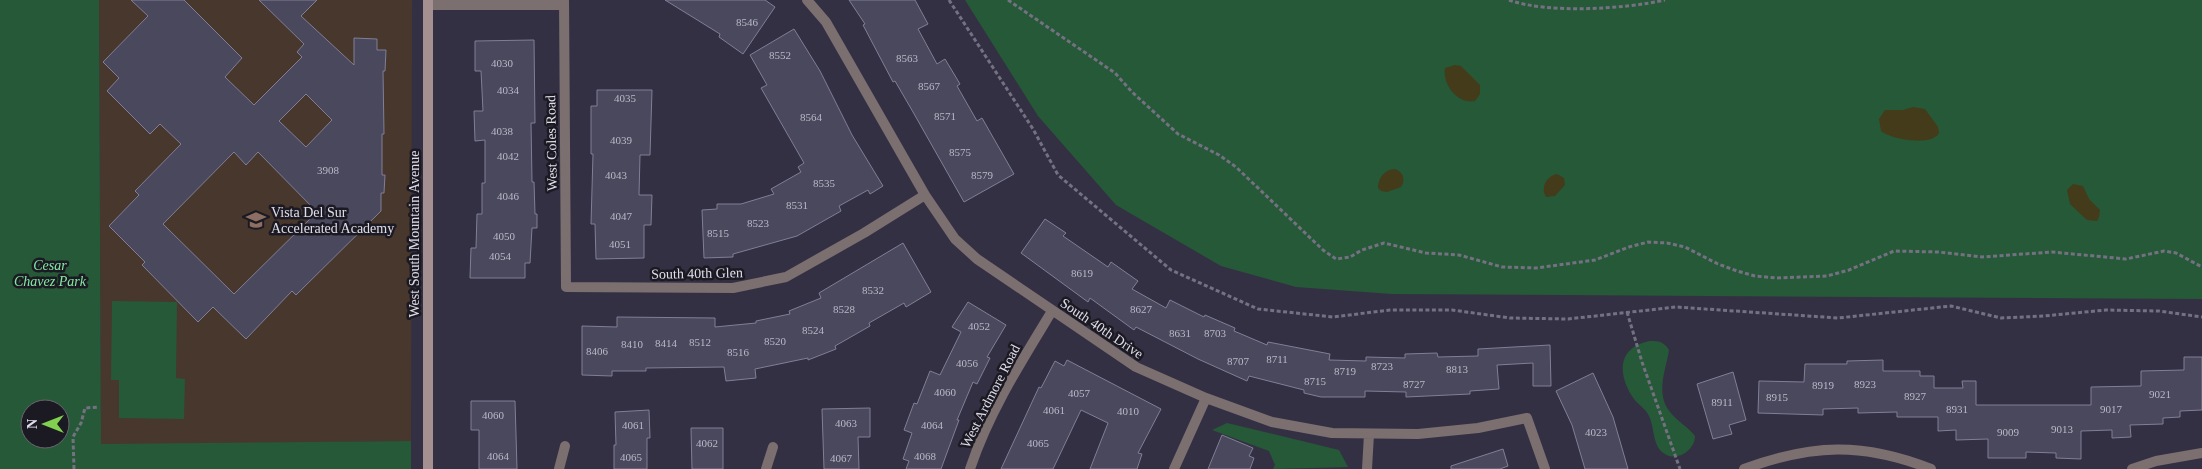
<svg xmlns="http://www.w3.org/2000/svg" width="2202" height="469" font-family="'Times New Roman',serif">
<rect width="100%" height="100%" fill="#343044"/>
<path fill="#48372d" d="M99,0H412L411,441L101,445Z"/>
<path fill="#265937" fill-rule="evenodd" d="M0,0H99L101,444L411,441V469H0ZM30,409H60V439H30Z
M965,0H2202V299L1392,294L1296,287L1221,266L1116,205L1038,116Z
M112,301L177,302L176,378L185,379L184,419L119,418V380H111Z
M1650,341C1660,341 1664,342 1669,350C1666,370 1655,393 1670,412C1677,421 1688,427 1695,436C1695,450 1677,462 1665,454C1652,447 1655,428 1649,416C1646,409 1639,405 1634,399C1617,375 1617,347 1650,341Z
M1227,423L1339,450L1348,467L1273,469L1275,465L1269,451L1212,430Z"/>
<path fill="#433b1a" d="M1455,65L1461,66L1480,85V94L1475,101C1458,105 1442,84 1445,68Z
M1913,107L1925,109L1938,127L1939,133C1932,147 1890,139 1881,131L1879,119L1885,110H1903Z
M1395,169C1403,172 1406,179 1401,187L1387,192L1381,191L1378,188C1378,178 1385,169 1395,169Z
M1557,174L1564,178L1565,185L1555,196L1546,197C1540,187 1547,176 1557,174Z
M2073,184L2083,186L2089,199L2100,210L2099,217L2097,221L2087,220L2070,204L2067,190Z"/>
<path fill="#49485d" stroke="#807f96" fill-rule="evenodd" d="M131,0H184L242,58L225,77L254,105L302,57L297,52L304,44L259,0H317L301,16L354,65V38L377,39V50H386L385,71H383L384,134H382V175H385L384,193H381V211L296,295L292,291L246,339L213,307L198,322L142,265L145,262L109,226L139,195L135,191L181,144L160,124L150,134L107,91L119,78L103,62L148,16ZM306,94L332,120L306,147L279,121ZM234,152L246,165L258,152L317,212L234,294L163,224Z
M665,0H765L775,7L743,54L719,37L720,34Z
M849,0H915L928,24L918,29L937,64L945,59L960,84L957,86L977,121L982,118L1014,174L964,202L913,112L895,81L893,82L863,25L865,24Z
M794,29L820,71L852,135L883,186L870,194L868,190L839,206L841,211L797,236L733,254V257L704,258L702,210L717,209V204H741L774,194L771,189L801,172L798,167L804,163L761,88L767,85L750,55Z
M534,40L535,123H531L532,182H534L535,214H537V228H532L530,263H525V278H470L471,248H476L477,214H482V183H485V140L475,141L474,111H483L481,71H475V41Z
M597,90H652L650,155H640L639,195H652L651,225H644V258L596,259L595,224H591L593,154H591V106H597Z
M1045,219L1066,233L1063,236L1108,267L1111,262L1138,281L1132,289L1166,308L1170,300L1204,317L1205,315L1235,328L1234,331L1267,345L1268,342L1330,354L1329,360L1366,361V357L1405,358V354L1437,353L1438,357L1478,356V349L1550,345L1551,386H1533V363L1497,365L1499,389L1470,391V394L1406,397V392L1365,391V397H1321L1304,393V390L1249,376L1247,381L1198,359L1136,327L1134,330L1090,298L1088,302L1021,253Z
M903,243L931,292L906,307L904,303L869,323L870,326L835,346L836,349L808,360V358L755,369L756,378L726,381L724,367L646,368V371H612V376L582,375V326L617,327V317L715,318V327L756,323V321L790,314L789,311L821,298L819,293Z
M968,302L1006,325L987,357L990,358L977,384L973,382L957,420H959L941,469H906L909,461L903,459L912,433L904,430L914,403L917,404L930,371L940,375L961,332L952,327Z
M2184,357H2202V410L2180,411V417L2163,418V424L2130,425L2131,437L2112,438V430L2081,431V459L2056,458V453L2026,452V458H1988V439L1956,440V430L1938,431V417H1897V412L1858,413V408L1823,409V415L1758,413L1759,381L1804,382L1805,364H1847V361L1883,360V371H1920V376H1934V388H1963L1962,381H1976V405H2091V387L2141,386V371L2184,370Z
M1067,360L1161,409L1138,453L1142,454L1137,469H1090L1108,423L1081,410L1053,469H1001L1039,387L1041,388L1055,361L1064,366Z
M1733,372L1746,420L1729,425L1732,434L1713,439L1697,384Z
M1593,373L1613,417L1628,469H1585L1572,425L1556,391Z
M471,401H515L517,469H479V430H471Z
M870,408V437H858L859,469H824L822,409Z
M649,410L650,438H647V469H614V445H616L615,412Z
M691,428H723V469H692Z
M1222,435L1253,448L1249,456L1254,458L1250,469H1208Z
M1503,449L1508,466L1500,469H1451V466Z"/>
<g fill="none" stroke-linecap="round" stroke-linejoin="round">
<path stroke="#747182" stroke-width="3" stroke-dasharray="4 2.5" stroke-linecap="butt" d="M949,0L1033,129L1058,175L1171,270L1258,309L1333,317L1390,310H1452L1510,318L1568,319L1676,307L1838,318L1951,306L2001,318L2044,316L2106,310L2159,311L2202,317
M1008,0L1115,73L1132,92L1178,134L1219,155L1236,167L1323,250L1336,259L1350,257L1362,250L1384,243L1426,253L1459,255L1502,267L1536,268L1595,260L1629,247L1648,242L1667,243L1685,247L1718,264L1737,271L1755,276L1776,278L1827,276L1849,270L1894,251L1938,252L1982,257L2052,252L2126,259L2164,251L2176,253L2202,267
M1509,0C1548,14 1625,9 1665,0
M1627,312L1642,362L1680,469
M74,469L73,437L81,423L85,408L99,407"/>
<path stroke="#7b6f70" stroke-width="10" d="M564,0L566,287L733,288L786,277L864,233L925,195
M807,0L826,22L925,195L955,239L977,259L1136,367L1206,398L1272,422L1332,433L1418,434L1478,428L1527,418L1545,469
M428,5H564
M559,469L565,446
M766,469L773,447
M970,469C989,412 1021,362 1052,311
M1174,469L1206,398
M1367,469L1369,434
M1744,469C1812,444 1863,442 1931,469
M2132,469L2156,461L2202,453"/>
<path stroke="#a49091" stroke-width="10" d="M428,469V0"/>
</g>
<defs>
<symbol id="school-bare" viewBox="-9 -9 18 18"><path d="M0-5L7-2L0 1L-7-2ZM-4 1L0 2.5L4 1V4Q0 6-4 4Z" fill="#8d6e63" stroke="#1b1922" stroke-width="2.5" paint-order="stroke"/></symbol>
</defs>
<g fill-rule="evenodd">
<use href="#school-bare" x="242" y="206" width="28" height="28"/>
</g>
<g text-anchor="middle" stroke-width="5" stroke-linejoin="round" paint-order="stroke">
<g font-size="11" fill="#bab8c7">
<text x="747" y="26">8546</text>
<text x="780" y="59">8552</text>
<text x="907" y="62">8563</text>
<text x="502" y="67">4030</text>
<text x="929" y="90">8567</text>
<text x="508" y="94">4034</text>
<text x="625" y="102">4035</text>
<text x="945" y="120">8571</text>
<text x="811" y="121">8564</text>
<text x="502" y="135">4038</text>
<text x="621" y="144">4039</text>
<text x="960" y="156">8575</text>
<text x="508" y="160">4042</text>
<text x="328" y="174">3908</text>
<text x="616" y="179">4043</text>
<text x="982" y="179">8579</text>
<text x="824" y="187">8535</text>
<text x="508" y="200">4046</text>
<text x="797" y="209">8531</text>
<text x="621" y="220">4047</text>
<text x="758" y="227">8523</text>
<text x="718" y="237">8515</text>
<text x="504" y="240">4050</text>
<text x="620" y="248">4051</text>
<text x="500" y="260">4054</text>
<text x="1082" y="277">8619</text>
<text x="873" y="294">8532</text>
<text x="844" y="313">8528</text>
<text x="1141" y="313">8627</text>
<text x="979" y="330">4052</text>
<text x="813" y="334">8524</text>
<text x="1180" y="337">8631</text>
<text x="1215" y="337">8703</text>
<text x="775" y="345">8520</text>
<text x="700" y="346">8512</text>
<text x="666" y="347">8414</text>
<text x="632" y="348">8410</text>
<text x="597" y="355">8406</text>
<text x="738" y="356">8516</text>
<text x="1277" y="363">8711</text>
<text x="1238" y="365">8707</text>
<text x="967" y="367">4056</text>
<text x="1382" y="370">8723</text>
<text x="1457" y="373">8813</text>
<text x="1345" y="375">8719</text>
<text x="1315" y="385">8715</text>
<text x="1414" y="388">8727</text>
<text x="1865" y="388">8923</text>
<text x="1823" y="389">8919</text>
<text x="945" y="396">4060</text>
<text x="1079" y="397">4057</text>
<text x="2160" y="398">9021</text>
<text x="1915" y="400">8927</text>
<text x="1777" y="401">8915</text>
<text x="1722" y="406">8911</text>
<text x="1957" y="413">8931</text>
<text x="2111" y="413">9017</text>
<text x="1054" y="414">4061</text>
<text x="1128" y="415">4010</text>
<text x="493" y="419">4060</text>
<text x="846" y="427">4063</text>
<text x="633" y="429">4061</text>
<text x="932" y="429">4064</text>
<text x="2062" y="433">9013</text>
<text x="1596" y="436">4023</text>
<text x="2008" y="436">9009</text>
<text x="707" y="447">4062</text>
<text x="1038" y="447">4065</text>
<text x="498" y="460">4064</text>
<text x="925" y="460">4068</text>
<text x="631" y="461">4065</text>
<text x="841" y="462">4067</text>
</g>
<g font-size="14" fill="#e0ddea" stroke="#1b1922">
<text transform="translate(551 143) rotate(-91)" y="5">West Coles Road</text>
<text transform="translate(414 234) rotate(-90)" y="5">West South Mountain Avenue</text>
<text transform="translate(697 273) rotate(-1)" y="5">South 40th Glen</text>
<text transform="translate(1102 328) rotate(34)" y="5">South 40th Drive</text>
<text transform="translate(990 396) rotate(-63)" y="5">West Ardmore Road</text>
</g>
<g font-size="14" fill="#e0ddea" stroke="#1b1922" text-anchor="start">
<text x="271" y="217">Vista Del Sur<tspan x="271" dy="16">Accelerated Academy</tspan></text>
</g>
<g font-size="14" font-style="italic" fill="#83e9a2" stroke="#1b1922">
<text x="50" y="270">Cesar<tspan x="50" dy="16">Chavez Park</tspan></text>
</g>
</g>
<g transform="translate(45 424) rotate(270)"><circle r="24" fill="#1b1922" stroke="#6a6772"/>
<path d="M0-4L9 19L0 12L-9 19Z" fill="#82d04f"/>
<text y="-8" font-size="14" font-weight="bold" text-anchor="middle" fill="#e0ddea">N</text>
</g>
</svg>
